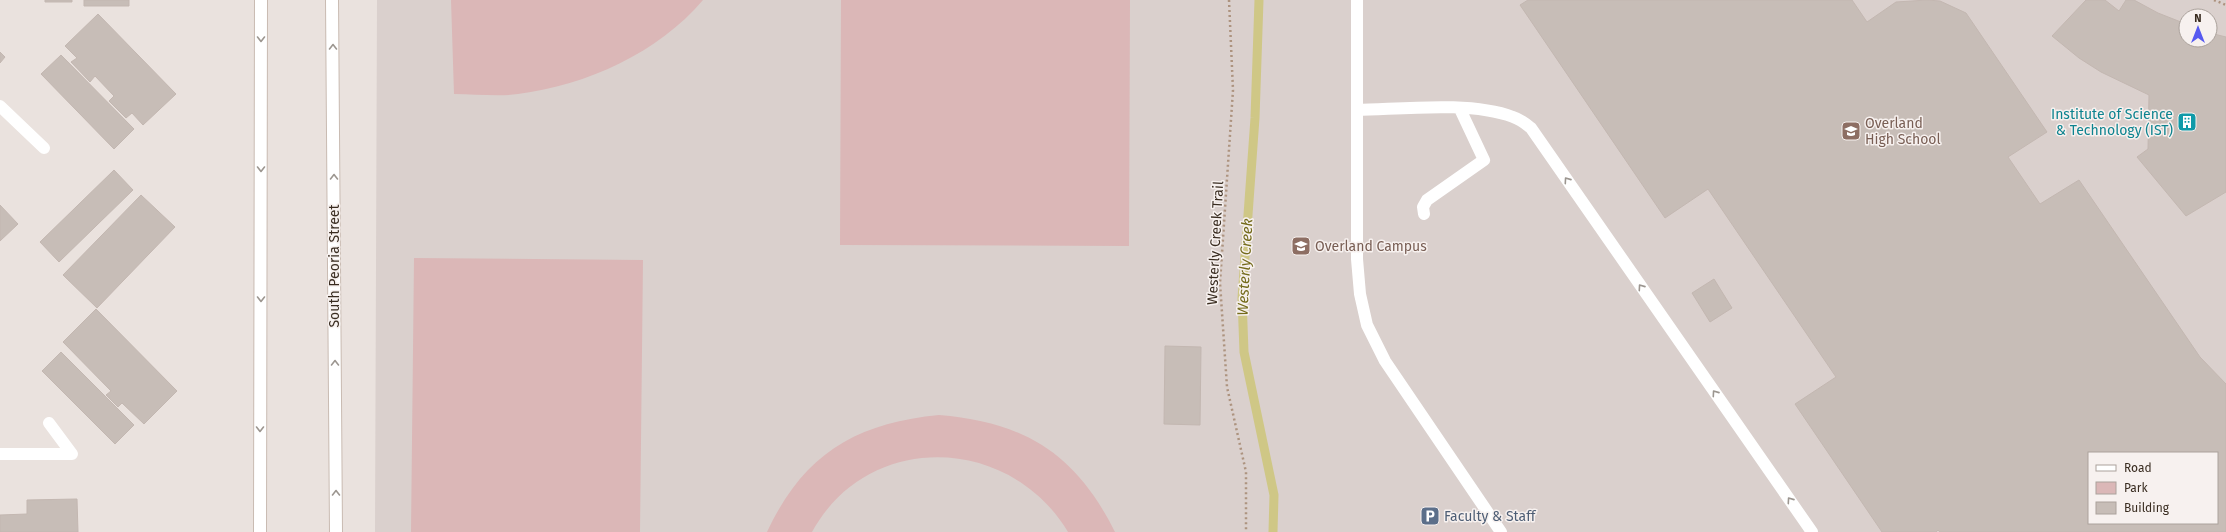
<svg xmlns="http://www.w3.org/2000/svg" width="2226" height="532" font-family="'Fira Sans',sans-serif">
<rect width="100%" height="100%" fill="#eae2de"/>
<path fill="#dad0cd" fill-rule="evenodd" d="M377,0H2226V532H375ZM2186,16H2210V40H2186ZM2089,453H2217V523H2089Z"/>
<path fill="#dbb7b7" d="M451,0H703C658,53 587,85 518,94C498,97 475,94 454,94Z
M841,0H1130L1129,246L840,245Z
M414,258L643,260L640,532H411Z
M939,415C1025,422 1076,454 1115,532H1068C1010,435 868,430 812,532H767C803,455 855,423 939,415Z"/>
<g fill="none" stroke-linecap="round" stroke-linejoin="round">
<path stroke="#cfc786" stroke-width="9" d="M1259,0L1255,118L1242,298L1244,352L1274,495L1273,532"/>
</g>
<path fill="#c7bdb7" stroke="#c3b7b1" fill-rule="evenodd" d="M45,0H72V2H45Z
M84,0H129V6H84Z
M1528,0H1852L1867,22L1896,2L1927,0L1940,1L1966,13L2047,132L2008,157L2040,204L2079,180L2200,357L2226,384V532H1940L1938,530L1936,532H1882L1795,404L1836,377L1708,189L1665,218L1520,5ZM2089,453H2217V523H2089Z
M2086,0H2105L2119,11L2126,0H2134L2158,13L2186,24V40H2210V33L2226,37V192L2186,216L2137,157L2148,149L2149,95L2101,72L2079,58L2052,36Z
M98,14L176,94L143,125L132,113L126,118L109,101L114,96L95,76L90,82L71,62L77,58L65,46Z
M0,52L5,57L0,63Z
M61,55L134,129L114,149L41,74Z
M114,170L133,190L59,262L40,242Z
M141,195L175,227L97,308L63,275Z
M0,205L18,224L0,241Z
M1714,279L1732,308L1710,322L1692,293Z
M96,309L177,391L144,424L122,403L118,407L106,395L111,391L63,342Z
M1165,346L1201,347L1200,425L1164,424Z
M61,352L134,425L115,444L42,371Z
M77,499L78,532H0V515L27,514V500Z"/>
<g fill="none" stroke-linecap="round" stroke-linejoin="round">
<defs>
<path id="secondary" d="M332,0L336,532
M260,532L261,0"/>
</defs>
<use href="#secondary" stroke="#c9bbb2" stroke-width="14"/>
<path stroke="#ad937f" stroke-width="2.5" stroke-dasharray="2 3" stroke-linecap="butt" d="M1229,0L1233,90L1220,283L1227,387L1246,472V532
M2214,0L2226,5"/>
<path stroke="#fff" stroke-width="12" d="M1357,0V259L1360,294L1367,325L1385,361L1501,532
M0,106L44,148
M1357,110C1403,109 1470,101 1513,117C1520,119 1526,124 1531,128L1812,532
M1424,214L1423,207L1427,200L1484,160L1460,109
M0,454H72L49,423"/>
<use href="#secondary" stroke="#fff" stroke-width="12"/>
</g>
<defs><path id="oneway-chevron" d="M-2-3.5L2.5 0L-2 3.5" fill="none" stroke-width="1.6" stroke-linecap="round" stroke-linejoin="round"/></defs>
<g stroke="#9c9690">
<use href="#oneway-chevron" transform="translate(261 39) rotate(90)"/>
<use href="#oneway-chevron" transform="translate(333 47) rotate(-90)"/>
<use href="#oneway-chevron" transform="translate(261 169) rotate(90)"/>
<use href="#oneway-chevron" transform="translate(334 177) rotate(-90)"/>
<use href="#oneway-chevron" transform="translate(1567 180) rotate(-125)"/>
<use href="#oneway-chevron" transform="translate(1641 287) rotate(-125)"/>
<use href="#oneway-chevron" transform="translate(261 299) rotate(90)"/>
<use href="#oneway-chevron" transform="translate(335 363) rotate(-90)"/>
<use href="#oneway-chevron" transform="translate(1715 393) rotate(-125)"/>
<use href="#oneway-chevron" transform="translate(260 429) rotate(90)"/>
<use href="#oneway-chevron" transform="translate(336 493) rotate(-90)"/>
<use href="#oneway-chevron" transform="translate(1790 500) rotate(-125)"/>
</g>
<defs>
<symbol id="building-square" viewBox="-11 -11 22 22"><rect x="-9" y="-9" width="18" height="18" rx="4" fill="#0f9aa8" stroke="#f7f1ef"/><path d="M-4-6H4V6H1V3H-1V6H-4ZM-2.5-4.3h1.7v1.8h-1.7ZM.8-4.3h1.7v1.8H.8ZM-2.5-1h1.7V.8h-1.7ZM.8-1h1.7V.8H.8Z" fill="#fff"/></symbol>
<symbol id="school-square" viewBox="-11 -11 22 22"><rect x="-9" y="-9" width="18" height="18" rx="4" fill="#8d6e63" stroke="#f7f1ef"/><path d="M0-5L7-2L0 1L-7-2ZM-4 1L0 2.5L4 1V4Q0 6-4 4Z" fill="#fff"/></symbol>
<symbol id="parking-square" viewBox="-11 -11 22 22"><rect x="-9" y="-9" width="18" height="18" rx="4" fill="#5c6f8a" stroke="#f7f1ef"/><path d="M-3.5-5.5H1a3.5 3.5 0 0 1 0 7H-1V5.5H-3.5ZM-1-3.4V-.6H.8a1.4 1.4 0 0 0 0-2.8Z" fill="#fff"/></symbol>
</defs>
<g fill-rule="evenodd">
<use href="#building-square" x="2176" y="111" width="22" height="22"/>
<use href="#school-square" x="1840" y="120" width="22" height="22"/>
<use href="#school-square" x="1290" y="235" width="22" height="22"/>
<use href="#parking-square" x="1419" y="505" width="22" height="22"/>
</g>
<g text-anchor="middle" stroke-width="3" stroke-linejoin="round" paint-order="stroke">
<g font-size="14" fill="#0d838f" stroke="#f7f1ef" text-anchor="end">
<text x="2173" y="119">Institute of Science<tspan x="2173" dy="16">&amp; Technology (IST)</tspan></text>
</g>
<g font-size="14" fill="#785e54" stroke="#f7f1ef" text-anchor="start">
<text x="1865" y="128">Overland<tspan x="1865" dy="16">High School</tspan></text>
<text x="1315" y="251">Overland Campus</text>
</g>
<g font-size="14" fill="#392c20" stroke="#f7f1ef">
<text transform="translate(1215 243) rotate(-87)" y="5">Westerly Creek Trail</text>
<text transform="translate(334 266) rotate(-90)" y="5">South Peoria Street</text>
</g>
<g font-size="14" fill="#4e5e75" stroke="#f7f1ef" text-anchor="start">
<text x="1444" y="521">Faculty &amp; Staff</text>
</g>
<g font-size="15" font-style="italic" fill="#746b1b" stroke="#f7f1ef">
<text transform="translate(1245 267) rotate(-87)" y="5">Westerly Creek</text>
</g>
</g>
<rect x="2088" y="452" width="130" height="72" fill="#f7f1ef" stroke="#aba29c"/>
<rect x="2096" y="465" width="20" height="6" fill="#ffffff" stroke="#aba29c"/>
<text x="2124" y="472" font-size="12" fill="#392c20">Road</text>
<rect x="2096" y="482" width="20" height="12" fill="#dbb7b7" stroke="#aba29c"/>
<text x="2124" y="492" font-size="12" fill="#392c20">Park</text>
<rect x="2096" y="502" width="20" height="12" fill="#c7bdb7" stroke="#aba29c"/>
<text x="2124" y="512" font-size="12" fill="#392c20">Building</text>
<g transform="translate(2198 28)"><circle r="19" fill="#f7f1ef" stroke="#aba29c"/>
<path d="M0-3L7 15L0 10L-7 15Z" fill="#5659f0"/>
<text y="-6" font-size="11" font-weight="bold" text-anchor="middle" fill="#392c20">N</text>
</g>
</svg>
